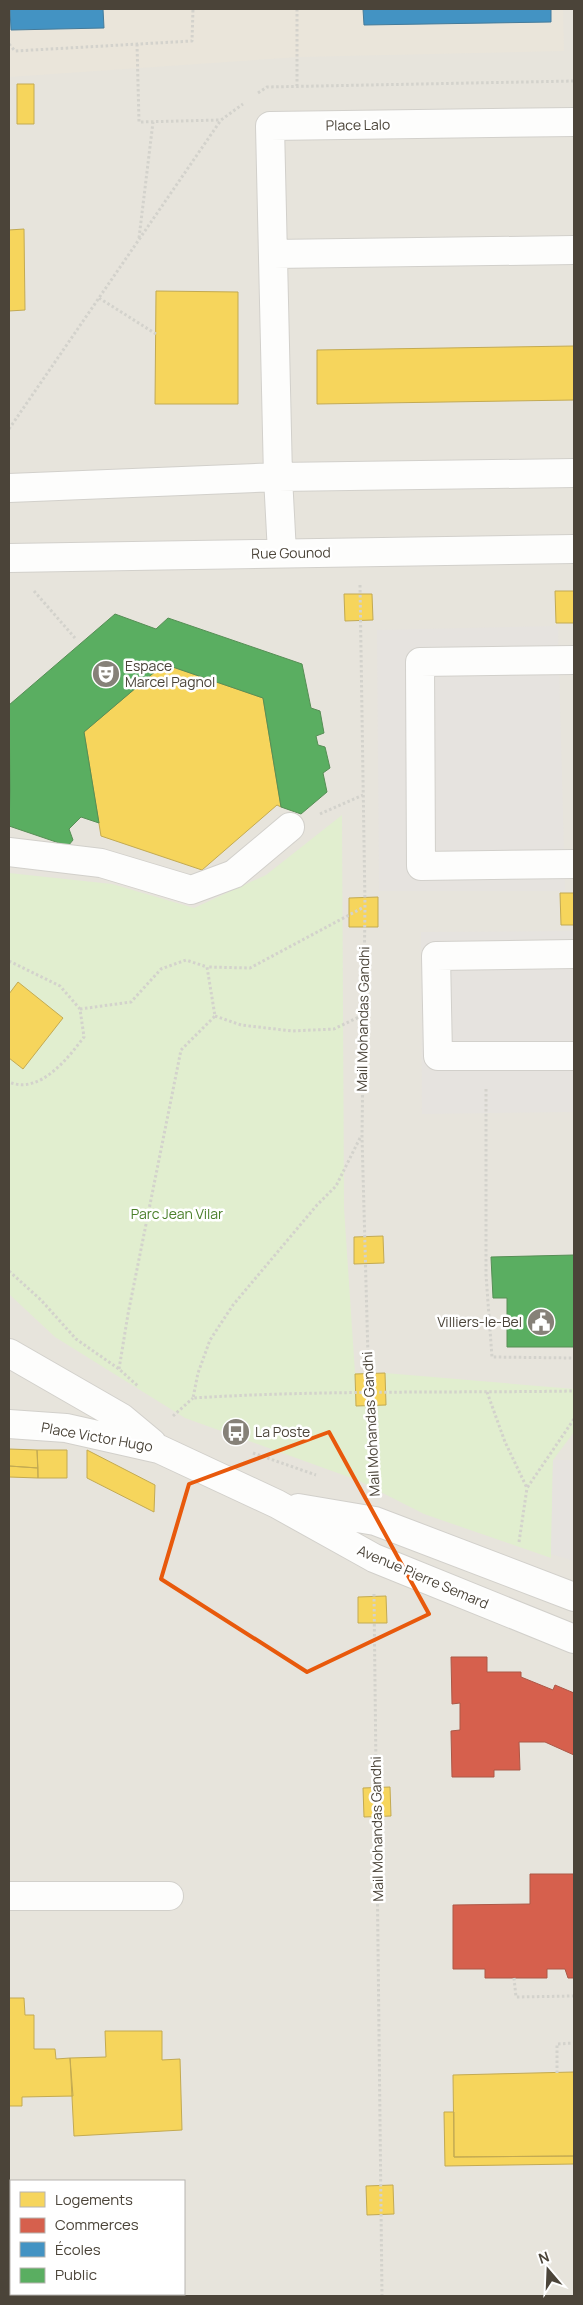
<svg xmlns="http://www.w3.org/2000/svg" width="583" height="2305" font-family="Manrope,sans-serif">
<rect width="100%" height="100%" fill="#f4f2ee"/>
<path fill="#e7e4dc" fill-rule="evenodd" d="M9,9H574V2296H9ZM11,2181H184V2294H11Z"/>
<path fill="#eae5da" d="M9,9H563L564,51L299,57L9,77Z"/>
<path fill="#e1eecf" d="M342,815L344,1208L355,1373H385L574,1389V1432L553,1460L551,1558L424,1514L357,1480L185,1418L55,1337L9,1294V873L112,884L194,908L266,875Z"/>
<path fill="#e6e3df" d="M558,626L565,891H379L377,630Z
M574,931V1112L422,1114L421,932Z
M553,1460H574V1561L551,1554Z"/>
<path fill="#f6d55c" stroke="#c3aa52" d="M17,84H34V124H17Z
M24,229L25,310L9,311V230Z
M156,291L238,292V404H155Z
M574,346V400L317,404V350Z
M555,591H574V623H556Z
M344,594H372L373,620L345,621Z
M164,664L263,698L281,807L277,805L202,870L101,836L84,732Z
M560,893H574V925H561Z
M378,897V927H349V898Z
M18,982L63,1018L23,1069L9,1058V994Z
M383,1236L384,1263L354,1264V1237Z
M385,1373L386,1405L356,1406L355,1374Z
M9,1449L37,1450L38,1468L9,1466Z
M37,1450H67V1478H38Z
M87,1450L155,1485L154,1512L87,1478Z
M9,1466L38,1468V1478L9,1477Z
M386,1596L387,1623H358V1597Z
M390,1787L391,1816L364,1817L363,1788Z
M9,1998H24L25,2015H34V2049H55L56,2059L70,2058L73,2096L22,2097V2106H9Z
M105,2031H162V2060L180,2059L182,2130L74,2136L70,2058L106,2057Z
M574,2072V2156L454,2157L453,2075Z
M444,2112H454V2157L574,2156V2164L445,2166Z
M393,2185L394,2214L367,2215L366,2186Z"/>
<path fill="#d6604d" stroke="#ac5847" d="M451,1657H487V1672H521V1677L553,1690L555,1685L574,1693V1755L545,1742H519L520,1770H494V1777H452L451,1731L460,1730V1703L452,1704Z
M530,1874H574V1978H568L565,1969H547V1978H485V1969H453V1905L530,1904Z"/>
<path fill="#4393c3" stroke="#457b9a" d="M10,9H103L104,28L11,30Z
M363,9H551V22L364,25Z"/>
<path fill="#5aae61" stroke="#568e55" d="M115,614L156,629L168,618L302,664L311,708L320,711L324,733L316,736L318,745L325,747L330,768L323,773L327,792L301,814L281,807L263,698L164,664L84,732L99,823L81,817L69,829L73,840L68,846L9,826L10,790L9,705Z
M574,1255V1347H507V1298H493L491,1257Z"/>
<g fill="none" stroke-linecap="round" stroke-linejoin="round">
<defs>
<path id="minor" d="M273,254L574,250
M9,488L278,477L574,473
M282,553L278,477L270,126L574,122
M9,558L574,549
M574,660L420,662L421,866L574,864
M9,852L101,863L191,890L234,874L290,827
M574,954L436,956L438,1056H574
M9,1353L122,1418L152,1443
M9,1424L66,1428L159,1449L277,1504L374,1558L574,1639
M298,1508L375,1521L574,1597
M9,1896H169"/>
</defs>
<use href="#minor" stroke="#d2d0cb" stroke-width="30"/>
<path stroke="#d3d2cc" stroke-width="3" stroke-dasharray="2.5 2.5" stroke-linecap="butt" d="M297,9V86
M9,44L15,51L192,41L193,9
M137,44L139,122L221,120
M258,93L267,87L574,81
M139,238L153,122
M99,298L156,334
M9,429L221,120L243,104
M360,585L365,906L362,1136L369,1393L375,1488
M34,591L75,638
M320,814L363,795
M9,961L60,986L80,1009L84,1037C68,1058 40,1095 9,1082
M80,1009L131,1002L161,969L186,960L207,967
M215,1016L241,1025L292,1031L334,1029L363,1015
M486,1089V1275L492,1357L574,1358
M360,1138L336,1186L317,1205L233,1305L210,1340L198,1373L193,1398C320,1390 447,1393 574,1391
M9,1271L41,1300L76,1339L119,1369L139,1387
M119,1369L128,1314L181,1050L215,1016L207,967L250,968L364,907
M487,1392L505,1442L527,1488L574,1419
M173,1416L193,1398
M253,1453L316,1475
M519,1542L527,1488
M374,1594L382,2296
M514,1978L516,1997L574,1996
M557,2073V2044L574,2043"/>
<use href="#minor" stroke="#fdfdfc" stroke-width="28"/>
</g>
<path fill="none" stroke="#e8590c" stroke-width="4" stroke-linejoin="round" d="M329,1432L429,1614L307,1672L161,1579L189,1484Z"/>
<defs>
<symbol id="theatre-disc" viewBox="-11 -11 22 22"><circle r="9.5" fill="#868178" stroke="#fff"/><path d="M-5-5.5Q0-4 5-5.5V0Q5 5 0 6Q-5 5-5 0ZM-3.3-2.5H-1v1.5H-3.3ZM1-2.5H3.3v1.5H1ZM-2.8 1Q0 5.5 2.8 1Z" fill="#fff"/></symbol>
<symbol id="civic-disc" viewBox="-11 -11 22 22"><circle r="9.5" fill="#868178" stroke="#fff"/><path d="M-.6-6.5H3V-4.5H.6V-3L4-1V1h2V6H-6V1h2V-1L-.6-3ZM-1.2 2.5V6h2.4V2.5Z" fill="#fff"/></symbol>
<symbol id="bus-disc" viewBox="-11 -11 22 22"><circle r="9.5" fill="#868178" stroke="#fff"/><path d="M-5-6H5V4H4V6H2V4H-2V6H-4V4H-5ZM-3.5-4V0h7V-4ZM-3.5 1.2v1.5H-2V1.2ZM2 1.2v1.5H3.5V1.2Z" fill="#fff"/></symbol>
</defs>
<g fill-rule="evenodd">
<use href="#theatre-disc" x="90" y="658" width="32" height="32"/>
<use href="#civic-disc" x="525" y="1306" width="32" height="32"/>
<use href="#bus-disc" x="220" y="1416" width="32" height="32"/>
</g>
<g text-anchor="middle" stroke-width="5" stroke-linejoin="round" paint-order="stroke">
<g font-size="14" fill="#4b4439" stroke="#fff">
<text transform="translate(358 125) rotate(-1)" y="5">Place Lalo</text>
<text transform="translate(291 553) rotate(-1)" y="5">Rue Gounod</text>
<text transform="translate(363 1019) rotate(-89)" y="5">Mail Mohandas Gandhi</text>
<text transform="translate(371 1424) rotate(-93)" y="5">Mail Mohandas Gandhi</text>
<text transform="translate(97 1437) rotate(10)" y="5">Place Victor Hugo</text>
<text transform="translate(423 1577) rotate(23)" y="5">Avenue Pierre Semard</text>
<text transform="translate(377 1829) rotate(-91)" y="5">Mail Mohandas Gandhi</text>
</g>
<g font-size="14" fill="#4b4439" stroke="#fff" text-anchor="start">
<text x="125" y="671">Espace<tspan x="125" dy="16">Marcel Pagnol</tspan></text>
<text x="522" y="1327" text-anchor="end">Villiers-le-Bel</text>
<text x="255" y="1437">La Poste</text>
</g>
<g font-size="14" fill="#4a7f2a" stroke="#fff">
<text x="177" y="1219">Parc Jean Vilar</text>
</g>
</g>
<rect width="583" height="2305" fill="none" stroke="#4b4439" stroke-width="20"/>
<rect x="10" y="2180" width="175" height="115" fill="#ffffff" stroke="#b7b4b0"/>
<rect x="20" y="2192" width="25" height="15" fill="#f6d55c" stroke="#b7b4b0"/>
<text x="55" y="2205" font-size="15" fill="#4b4439">Logements</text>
<rect x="20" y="2218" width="25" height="15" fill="#d6604d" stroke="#b7b4b0"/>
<text x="55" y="2230" font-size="15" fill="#4b4439">Commerces</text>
<rect x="20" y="2242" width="25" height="15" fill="#4393c3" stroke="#b7b4b0"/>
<text x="55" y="2255" font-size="15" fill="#4b4439">Écoles</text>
<rect x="20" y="2268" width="25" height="15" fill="#5aae61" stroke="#b7b4b0"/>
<text x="55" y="2280" font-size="15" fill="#4b4439">Public</text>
<g transform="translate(548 2270) rotate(341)" stroke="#ffffff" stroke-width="4" paint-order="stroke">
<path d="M0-4L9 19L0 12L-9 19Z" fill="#4b4439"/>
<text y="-8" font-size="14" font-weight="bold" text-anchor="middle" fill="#4b4439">N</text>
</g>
</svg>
